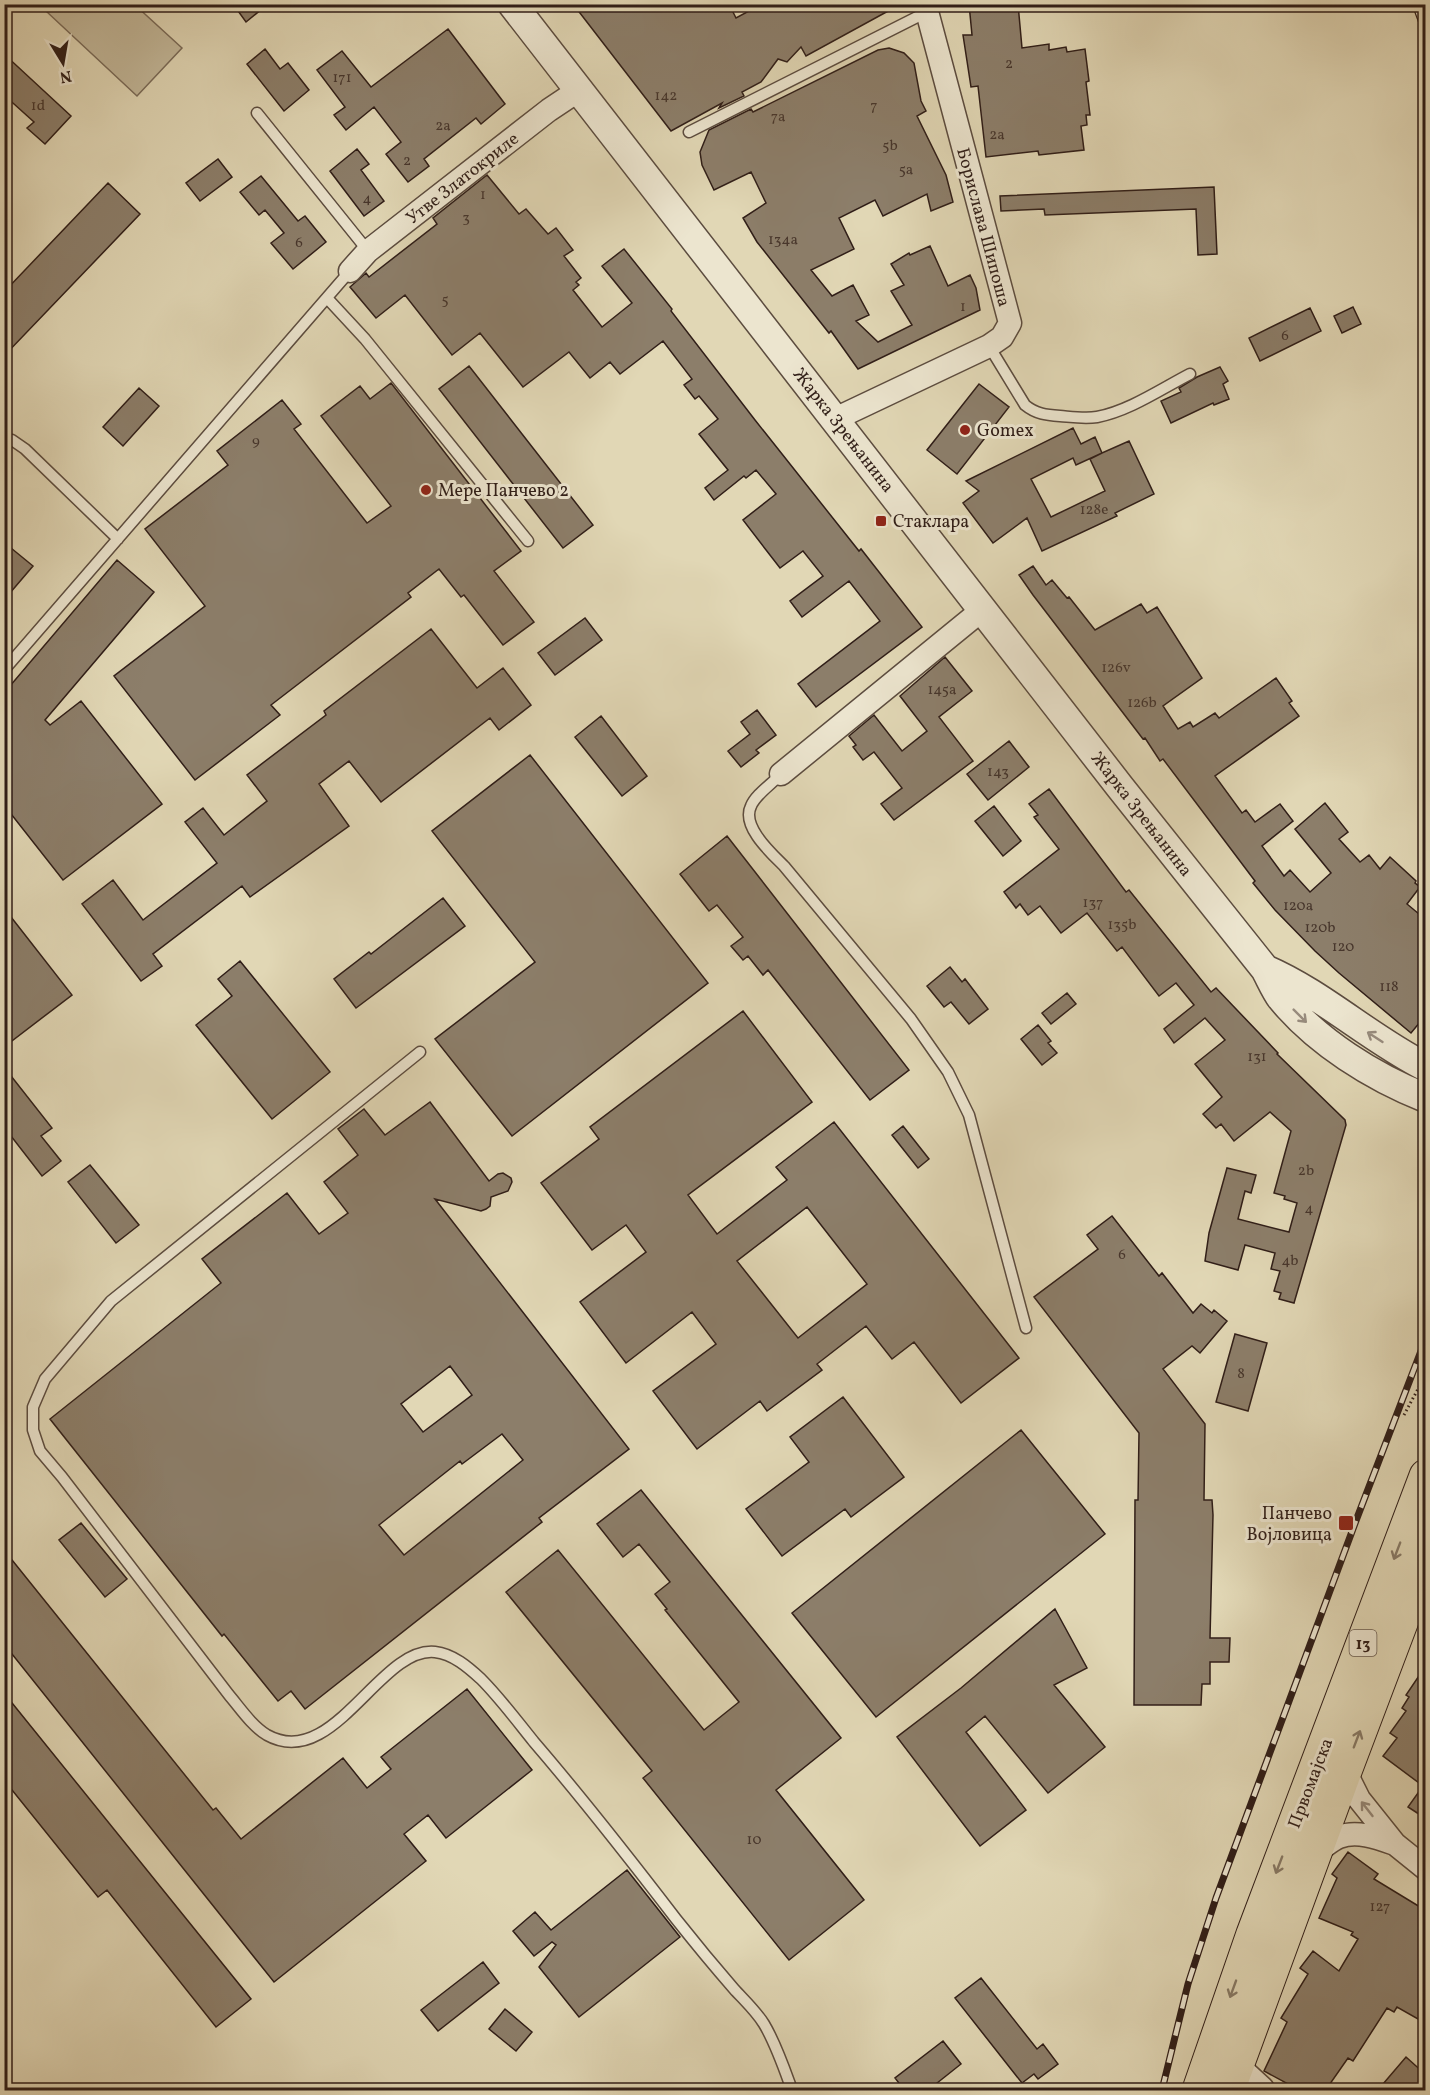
<svg xmlns="http://www.w3.org/2000/svg" width="1430" height="2095" font-family="Vollkorn,serif">
<rect width="100%" height="100%" fill="#e1d7b5"/>
<filter id="stains"><feTurbulence type="fractalNoise" baseFrequency=".00333" numOctaves="4"/><feColorMatrix values="0 0 0 0 .2 0 0 0 0 .09 0 0 0 0 .02 0 0 0 .5 -.17"/></filter>
<radialGradient id="worn" r=".72"><stop offset=".6" stop-color="#630" stop-opacity="0"/><stop offset="1" stop-color="#630" stop-opacity=".3"/></radialGradient>
<path fill="#c3b89a" stroke="#7a6b59" stroke-width="1.5" d="M53,5H135L182,48L137,96L47,12Z"/>
<path fill="#8c7e6a" stroke="#301e18" stroke-width="1.5" fill-rule="evenodd" d="M233,4H268L246,22Z
M573,4H729L736,18L762,4H901L806,56L801,47L787,62L778,59L761,82L742,92L744,96L719,108L722,103L671,131Z
M969,4H1018L1022,48L1049,44V50L1066,47L1067,52L1085,49L1089,81L1086,82L1090,115H1086L1087,125L1081,126L1084,150L1039,155L1038,151L986,157L978,86L971,87L963,35H972Z
M448,29L505,104L481,124L476,118L424,159L429,166L408,182L386,154L401,142L374,107L346,130L334,115L345,107L317,70L342,51L371,87Z
M889,48L904,53L914,63L921,101L926,111L917,116L946,175L953,202L931,211L927,194L883,216L875,200L839,218L854,249L811,270L832,296L853,285L869,315L856,321L878,342L912,325L891,291L904,285L891,264L909,253L910,255L930,246L948,286L970,275L976,288L980,310L858,369L831,331L829,333L757,242L743,218L766,203L751,172L714,190L702,165L700,152L709,130L751,109L753,112L878,50Z
M265,49L280,69L288,63L309,90L284,111L247,64Z
M4,54L71,116L45,144L27,128L34,122L4,95Z
M357,149L369,164L361,170L384,201L364,216L330,171Z
M218,159L232,177L200,201L186,183Z
M487,175L519,214L526,209L548,234L556,228L573,250L564,256L581,278L576,282L579,285L573,290L602,327L632,303L602,266L624,249L672,309L671,311L755,420L859,551L861,549L922,627L816,707L798,684L880,621L849,581L802,617L790,601L823,576L803,551L780,568L743,520L776,494L756,470L746,478L744,476L714,500L705,488L728,470L699,434L718,419L699,396L695,399L684,385L692,379L663,341L620,374L610,362L590,378L569,352L523,387L480,333L452,355L405,295L376,318L350,287L366,273L369,277L437,224L433,218Z
M261,176L298,221L305,216L326,242L293,269L271,243L284,233L265,210L259,215L240,192Z
M108,183L140,214L4,356V292Z
M1214,187L1217,254L1198,255L1196,209L1045,215L1044,209L1001,211L1000,196Z
M1353,307L1361,324L1342,333L1334,316Z
M1310,308L1321,331L1260,361L1249,338Z
M469,366L593,525L563,548L439,389Z
M1220,367L1228,381L1223,384L1229,399L1214,405L1213,403L1171,423L1161,401L1181,392L1179,388L1197,377Z
M391,383L521,551L494,571L534,622L503,645L464,595L461,597L439,569L408,593L411,597L271,705L280,715L195,780L114,676L205,606L145,529L228,465L217,451L282,400L301,424L294,429L367,523L391,506L321,416L360,386L370,399Z
M979,384L1009,407L957,474L927,450Z
M139,388L159,406L123,446L103,427Z
M1073,428L1081,444L1095,437L1102,453L1129,441L1154,494L1115,513L1117,516L1042,551L1027,518L993,543L963,503L979,491L966,481ZM1102,453L1090,459L1105,491L1051,517L1031,479L1073,458L1076,465Z
M11,548L33,566L4,600V556Z
M117,560L154,592L45,720L50,725L81,701L162,804L63,880L4,805V693Z
M1033,566L1046,585L1052,580L1067,598L1069,597L1095,630L1141,604L1147,613L1157,607L1202,678L1163,706L1178,729L1190,722L1193,727L1215,713L1219,718L1276,678L1292,701L1289,703L1299,716L1215,776L1242,813L1246,810L1255,822L1280,804L1293,821L1262,846L1284,876L1290,870L1310,892L1331,873L1295,829L1325,803L1348,832L1339,839L1360,862L1369,855L1380,869L1390,857L1416,881L1415,883L1420,887L1407,904L1425,919V1016L1411,1033L1339,973L1315,951L1275,910L1253,883L1255,881L1163,759L1160,761L1145,738L1143,739L1033,595L1019,575Z
M585,618L602,640L555,675L538,653Z
M431,629L477,688L503,668L531,705L499,730L490,718L381,802L349,761L319,784L349,826L250,897L242,886L153,954L162,966L141,981L82,904L113,880L143,920L217,863L185,822L203,808L224,835L267,801L247,775L326,715L324,711Z
M945,657L972,691L939,717L973,761L894,820L881,804L902,788L874,752L863,760L853,747L856,745L849,736L874,715L902,751L927,731L900,696Z
M757,710L776,735L756,750L759,753L741,767L728,751L750,734L741,722Z
M601,716L647,776L622,796L575,737Z
M1009,741L1029,767L988,800L967,774Z
M530,755L708,983L512,1136L435,1039L535,962L432,831Z
M1049,789L1126,892L1129,890L1211,992L1216,988L1278,1053L1277,1054L1345,1120L1346,1125L1294,1303L1279,1299L1281,1293L1274,1291L1280,1271L1271,1269L1275,1253L1245,1245L1238,1270L1205,1261L1209,1233L1227,1168L1256,1175L1251,1193L1245,1191L1238,1219L1289,1232L1297,1203L1284,1199L1285,1196L1274,1193L1291,1131L1270,1112L1234,1141L1221,1124L1216,1128L1203,1114L1222,1097L1195,1064L1225,1040L1205,1018L1174,1043L1164,1029L1194,1005L1176,983L1159,996L1122,947L1117,951L1087,913L1061,933L1040,906L1028,915L1020,904L1016,908L1004,892L1059,849L1034,817L1038,815L1029,804Z
M994,806L1021,841L1003,856L975,821Z
M727,836L909,1070L870,1100L768,970L763,975L748,956L743,960L731,946L743,937L717,905L709,911L680,874Z
M443,898L465,926L356,1008L334,979L369,952L371,954Z
M4,908L72,995L4,1047Z
M240,961L330,1072L272,1119L196,1025L232,996L218,979Z
M950,967L962,982L965,979L988,1009L969,1024L951,1002L944,1007L927,986Z
M1067,993L1076,1004L1051,1024L1042,1013Z
M743,1011L812,1102L688,1195L717,1234L787,1180L776,1167L834,1122L1019,1358L961,1403L914,1342L892,1359L866,1326L817,1364L822,1370L767,1411L760,1401L697,1449L653,1391L716,1344L692,1312L626,1363L580,1302L646,1252L626,1225L592,1250L541,1183L599,1139L590,1127ZM807,1207L867,1284L798,1338L737,1261Z
M1038,1025L1051,1041L1048,1043L1057,1053L1042,1065L1021,1039Z
M4,1067L52,1128L41,1136L61,1161L42,1176L4,1127Z
M430,1102L489,1181L498,1174L503,1173L511,1178L512,1182L508,1191L491,1197L490,1206L486,1209L481,1211L435,1199L629,1449L539,1518L542,1522L305,1709L291,1691L278,1701L224,1634L222,1636L50,1419L221,1283L202,1259L287,1193L319,1234L348,1213L324,1182L358,1155L338,1129L364,1109L385,1135ZM450,1366L472,1395L423,1432L401,1404ZM502,1434L523,1460L404,1555L379,1525L460,1461L462,1464Z
M903,1126L929,1159L918,1168L892,1135Z
M90,1165L139,1225L116,1243L68,1182Z
M1112,1216L1159,1276L1162,1273L1193,1313L1201,1304L1212,1313L1214,1310L1227,1321L1200,1353L1192,1346L1163,1369L1205,1424L1204,1500H1212L1213,1515L1210,1638H1230L1229,1662H1210V1684H1202L1201,1705H1134L1135,1500H1138L1139,1433L1034,1297L1098,1249L1087,1235Z
M1235,1334L1267,1343L1248,1411L1216,1402Z
M843,1397L904,1477L851,1517L845,1509L782,1556L746,1509L809,1462L790,1437Z
M1021,1430L1105,1534L876,1717L792,1613Z
M641,1490L841,1738L776,1790L864,1900L789,1960L643,1778L652,1771L506,1592L558,1550L704,1730L739,1702L665,1610L667,1609L655,1594L670,1582L639,1544L623,1557L597,1524Z
M81,1523L127,1579L105,1597L59,1540Z
M4,1550L213,1810L216,1808L241,1839L343,1758L367,1788L391,1769L381,1757L467,1689L532,1770L446,1838L428,1815L404,1834L426,1861L274,1982L4,1644Z
M1055,1609L1087,1668L1054,1685L1105,1747L1048,1793L985,1716L966,1732L1026,1810L980,1846L897,1737L961,1688Z
M1425,1667V1818L1408,1807L1423,1786L1383,1756L1397,1738L1390,1733L1406,1711L1402,1708L1409,1697L1406,1695Z
M4,1693L251,1999L216,2027L107,1890L98,1897L4,1780Z
M1348,1852L1378,1874L1374,1879L1425,1910V2007L1418,2019L1397,2007L1394,2012L1387,2008L1353,2061L1348,2058L1325,2091H1301L1264,2071L1287,2022L1281,2018L1308,1974L1300,1968L1313,1951L1339,1971L1358,1939L1351,1935L1353,1932L1319,1918L1337,1878L1332,1874Z
M627,1870L680,1937L579,2017L539,1967L556,1945L552,1942L534,1956L513,1931L535,1912L551,1930Z
M483,1962L499,1983L438,2031L421,2010Z
M981,1978L1037,2049L1043,2044L1058,2064L1038,2079L1034,2074L1022,2083L955,1998Z
M505,2009L532,2032L516,2051L489,2029Z
M943,2041L961,2064L927,2091H905L895,2078Z
M1406,2057L1425,2074V2091H1377Z"/>
<g fill="none" stroke-linecap="round" stroke-linejoin="round">
<defs>
<path id="service" d="M257,113L368,251
M689,132L927,12
M327,298L365,339L528,541
M989,346L1025,405C1036,414 1046,415 1060,416C1072,417 1085,419 1097,417C1129,411 1161,389 1190,374
M4,438L12,440L25,449L118,539
M4,670L350,271
M781,774C772,784 756,794 751,806C741,826 771,853 784,866L911,1019L948,1072L969,1115L1026,1328
M420,1052L111,1301L45,1379L33,1407V1430L40,1451L62,1477L229,1695C240,1708 252,1726 267,1735C333,1772 380,1646 435,1652C453,1654 468,1667 481,1679C500,1698 517,1721 534,1742C583,1799 630,1859 676,1919C695,1943 714,1966 734,1989C744,2000 756,2011 764,2024C776,2044 784,2068 792,2090"/>
<path id="minor" d="M350,271L368,251L549,110L579,90
M835,419L989,346L1002,337L1010,323L925,4
M781,774L982,610
M1345,1771L1359,1799L1395,1844L1426,1869
M1315,1853C1323,1848 1331,1840 1339,1837C1357,1830 1378,1838 1395,1844"/>
<path id="tertiary" d="M512,4L1120,787L1265,969C1270,978 1275,990 1281,998C1317,1042 1373,1077 1426,1098
M1265,969C1323,994 1370,1039 1426,1067
M1222,2055L1260,2090"/>
<path id="primary" d="M1199,2090L1253,1934L1426,1476
M1228,2090L1345,1771L1426,1557"/>
</defs>
<use href="#service" stroke="#5c4c3f" stroke-width="13"/>
<use href="#minor" stroke="#5c4c3f" stroke-width="25"/>
<use href="#tertiary" stroke="#5c4c3f" stroke-width="31"/>
<use href="#primary" stroke="#301e18" stroke-width="35"/>
<path stroke="#301e18" stroke-width="3" stroke-dasharray="1.5 3" stroke-linecap="butt" d="M1404,1415L1426,1374"/>
<use href="#service" stroke="#ece5cf" stroke-width="10"/>
<use href="#minor" stroke="#ece5cf" stroke-width="22"/>
<use href="#tertiary" stroke="#ece5cf" stroke-width="28"/>
<use href="#primary" stroke="#e1d7b5" stroke-width="33"/>
<defs>
<path id="rail" d="M1415,4L1426,34
M1162,2090L1188,1984L1216,1898L1357,1518L1426,1338"/>
</defs>
<use href="#rail" stroke="#301e18" stroke-width="7"/>
<use href="#rail" stroke="#ece5cf" stroke-width="4.5" stroke-dasharray="14" stroke-linecap="butt"/>
</g>
<defs><path id="oneway-shaft" d="M-6 0H5M1.5-3L5.5 0L1.5 3" fill="none" stroke-width="1.6" stroke-linecap="round" stroke-linejoin="round" transform="scale(1.5)"/></defs>
<g stroke="#978b7d">
<use href="#oneway-shaft" transform="translate(1300 1016) rotate(45)"/>
<use href="#oneway-shaft" transform="translate(1375 1037) rotate(-147)"/>
<use href="#oneway-shaft" transform="translate(1367 1809) rotate(-128)"/>
</g>
<g stroke="#887a66">
<use href="#oneway-shaft" transform="translate(1397 1551) rotate(111)"/>
<use href="#oneway-shaft" transform="translate(1357 1739) rotate(-69)"/>
<use href="#oneway-shaft" transform="translate(1279 1865) rotate(111)"/>
<use href="#oneway-shaft" transform="translate(1233 1989) rotate(110)"/>
</g>
<g fill="#8f2418" stroke="#ece5cf" stroke-width="2">
<circle cx="965" cy="430" r="6"/>
<circle cx="426" cy="490" r="6"/>
<rect x="875" y="515" width="12" height="12" rx="3"/>
<rect x="1338" y="1515" width="16" height="16" rx="3"/>
</g>
<g text-anchor="middle" stroke-width="6" stroke-linejoin="round" paint-order="stroke">
<g font-size="15" fill="#47362c">
<text x="1009" y="68">2</text>
<text x="342" y="82">171</text>
<text x="666" y="100">142</text>
<text x="38" y="110">1d</text>
<text x="874" y="110">7</text>
<text x="778" y="121">7a</text>
<text x="443" y="130">2a</text>
<text x="997" y="139">2a</text>
<text x="890" y="150">5b</text>
<text x="407" y="165">2</text>
<text x="906" y="174">5a</text>
<text x="483" y="199">1</text>
<text x="367" y="203">4</text>
<text x="466" y="222">3</text>
<text x="783" y="244">134a</text>
<text x="299" y="247">6</text>
<text x="445" y="304">5</text>
<text x="963" y="311">1</text>
<text x="1285" y="340">6</text>
<text x="256" y="445">9</text>
<text x="1094" y="514">128e</text>
<text x="1116" y="672">126v</text>
<text x="942" y="694">145a</text>
<text x="1142" y="707">126b</text>
<text x="998" y="776">143</text>
<text x="1093" y="907">137</text>
<text x="1298" y="910">120a</text>
<text x="1122" y="929">135b</text>
<text x="1320" y="932">120b</text>
<text x="1343" y="951">120</text>
<text x="1389" y="991">118</text>
<text x="1257" y="1061">131</text>
<text x="1306" y="1175">2b</text>
<text x="1309" y="1213">4</text>
<text x="1122" y="1259">6</text>
<text x="1290" y="1265">4b</text>
<text x="1241" y="1378">8</text>
<text x="754" y="1844">10</text>
<text x="1380" y="1911">127</text>
</g>
<rect fill="#ece5cf" stroke="#685a4f" stroke-width="1.5" x="1349.5" y="1630" width="27" height="26" rx="4.5"/>
<g font-size="16" font-weight="bold" fill="#301e18">
<text x="1363" y="1649">13</text>
</g>
<g font-size="18" fill="#301e18" stroke="#ece5cf">
<text transform="translate(462 178) rotate(-38)" y="6">Утве Златокриле</text>
<text transform="translate(984 227) rotate(75)" y="6">Борислава Шипоша</text>
<text transform="translate(844 430) rotate(52)" y="6">Жарка Зрењанина</text>
<text transform="translate(1142 814) rotate(52)" y="6">Жарка Зрењанина</text>
<text transform="translate(1310 1783) rotate(-69)" y="6">Првомајска</text>
</g>
<g font-size="18" fill="#301e18" stroke="#ece5cf" text-anchor="start">
<text x="977" y="436">Gomex</text>
<text x="438" y="496">Мере Панчево 2</text>
<text x="893" y="527">Стаклара</text>
<text x="1332" y="1519" text-anchor="end">Панчево<tspan x="1332" dy="21">Војловица</tspan></text>
</g>
</g>
<rect width="1430" height="2095" fill="none" stroke="#e1d7b5" stroke-width="24"/>
<rect x="6" y="6" width="1418" height="2083" fill="none" stroke="#301e18" stroke-width="3"/>
<rect x="12" y="12" width="1406" height="2071" fill="none" stroke="#301e18" stroke-width="1.5"/>
<g transform="translate(63 63) rotate(169)" stroke="#ece5cf" stroke-width="4.5" paint-order="stroke">
<path d="M0-4.5L10 22L0 15L-10 22Z" fill="#301e18"/>
<text y="-9" font-size="16" font-weight="bold" text-anchor="middle" fill="#301e18">N</text>
</g>
<rect width="100%" height="100%" filter="url(#stains)"/>
<rect width="100%" height="100%" fill="url(#worn)"/>
</svg>
